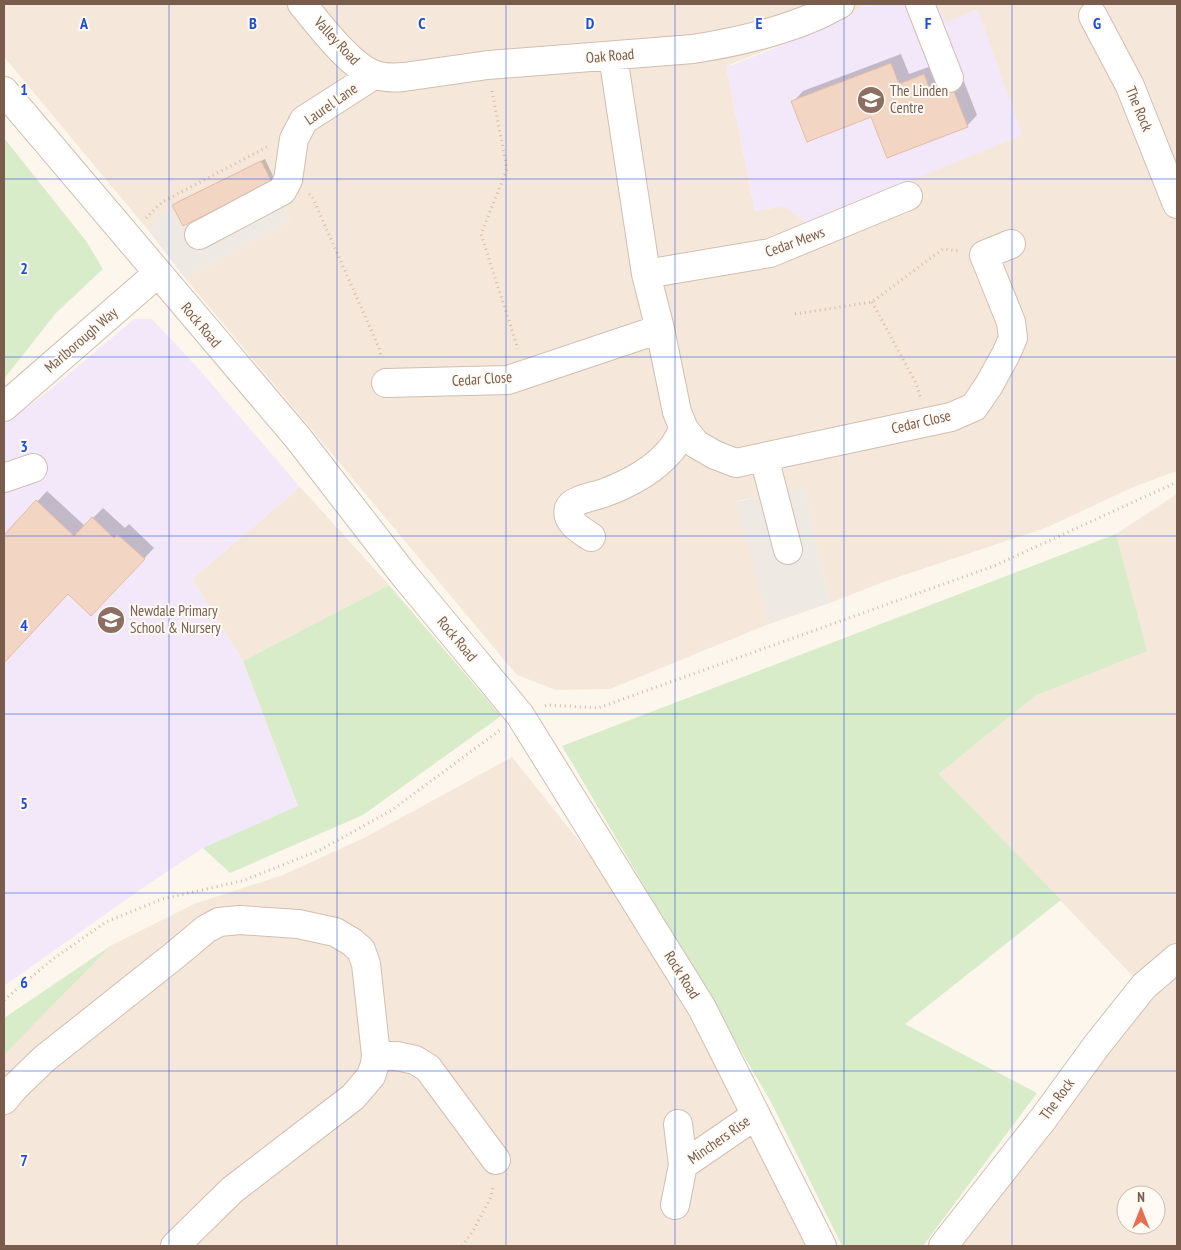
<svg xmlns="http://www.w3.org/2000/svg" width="1181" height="1250" font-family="'PT Sans Narrow',sans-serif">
<rect width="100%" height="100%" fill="#fdf6ec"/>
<path fill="#f5e8da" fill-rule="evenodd" d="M4,4H867L829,26L726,66L755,211L784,206L807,223L977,10L945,23L937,4H1177V472L1171,473L1131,488L1048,527L883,582L830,603L804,488L737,501L769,624L610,689L556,690L517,675L185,278L290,220L262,161L172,205L148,230L4,57Z
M300,487L389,585L243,661L192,579Z
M1177,494V1246H962L1053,1121L1150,994L939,774L1035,696L1146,651L1116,534ZM1126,1195H1156V1225H1126Z
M512,757L607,876L695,1016L807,1246H4V1055L112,945L194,904L283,875L366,837Z"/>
<path fill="#efe9e4" d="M261,161L290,220L185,278L148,230L172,205Z
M804,487L830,603L769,624L736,502Z"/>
<path fill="#f3e8fa" d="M867,4H937L946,22L978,10L1022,135L807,223L784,206L755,211L726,66L732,65L829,26Z
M134,319H152L198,368L300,487L192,579L243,661L298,807L203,848L141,889L4,986V424L44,395Z"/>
<path fill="#d8ecc9" d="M4,138L86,241L103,269L56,313L4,379Z
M1116,534L1147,651L1035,696L939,774L1061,900L905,1024L1037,1093L923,1246H842L771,1102L562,746Z
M389,585L501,716L363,815L230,873L203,848L298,806L243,661Z
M112,945L4,1055V1018Z"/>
<path fill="#0003" d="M901,54L909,74L934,65L961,74L977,115L967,126L872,115L793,102L803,91Z
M265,159L274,178L271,181L174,205L177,202Z
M47,491L85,526L103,508L125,528L129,524L154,548L101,604L68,593L4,662V556L6,554L4,552V537Z"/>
<path fill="#f3d5c3" stroke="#e6bba3" d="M891,63L899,84L924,74L931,92L951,84L968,127L887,158L871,117L807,142L791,101Z
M261,161L272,182L183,226L172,205Z
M36,500L74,536L92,517L114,538L117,534L145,559L91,616L68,594L4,663V535Z"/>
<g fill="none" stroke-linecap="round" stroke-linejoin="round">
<defs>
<path id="minor" d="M302,4C319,24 349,65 373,74C383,78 393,78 404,77L488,65L693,49C732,43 772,34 809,19C820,15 830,9 840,4
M920,4L949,78
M1093,16L1130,86L1177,204
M613,56L646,274L660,329L677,412L684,429L696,444L715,455L736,463L951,417L974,407L989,385L1006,354L1013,338L1011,322L984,255L1011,244
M4,91L298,438L404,575L520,715L702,1008L822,1246
M199,235L282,191L288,180L294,139L304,120L374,75
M646,274L770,253L908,196
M386,383L508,380L660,329
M4,407L158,273
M764,457L788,550
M4,478L33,468
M591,537C582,531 565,522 569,508C572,500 596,496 604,493C628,484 652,472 669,452C675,446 679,437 684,429
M376,1055L397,1056L415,1060L428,1068L496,1160
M4,1100L14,1088L44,1059L175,955L206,929L219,922L240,920L298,924L335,932L352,942L361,950L366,964L376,1055L375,1064L371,1076L353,1097L232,1190L175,1246
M683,1165L756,1115
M675,1205L683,1165L678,1124
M943,1246L1043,1119L1097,1045L1144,986L1177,958"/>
</defs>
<use href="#minor" stroke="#d1beb0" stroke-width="30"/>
<path stroke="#d9b8a5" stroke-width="3" stroke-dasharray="1 4" stroke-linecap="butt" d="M492,91L507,169L481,234L518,349
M309,194L312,196L379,348L381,357
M146,218L162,202L267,147
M872,302L917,385L920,397
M795,314L872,302L943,249L958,251
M545,706L548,705L598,708L994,566L1177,482
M4,1000L53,959L106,922L162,899L242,881L320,850L392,810L500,730
M462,1246L473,1231L491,1197L493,1185"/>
<use href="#minor" stroke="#fff" stroke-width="28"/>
</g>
<path fill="none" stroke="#1d4ed8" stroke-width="1" stroke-opacity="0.55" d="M169,4V1246M337,4V1246M506,4V1246M675,4V1246M844,4V1246M1012,4V1246M4,179H1177M4,357H1177M4,536H1177M4,714H1177M4,893H1177M4,1071H1177"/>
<defs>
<symbol id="school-disc" viewBox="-11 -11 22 22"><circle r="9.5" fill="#8d6e63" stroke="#fffaf3"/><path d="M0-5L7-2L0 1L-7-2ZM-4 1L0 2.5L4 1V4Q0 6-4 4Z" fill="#fff"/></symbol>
</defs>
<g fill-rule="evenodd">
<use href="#school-disc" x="855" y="84" width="32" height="32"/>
<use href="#school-disc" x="95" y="604" width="32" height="32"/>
</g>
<g text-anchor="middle" stroke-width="4" stroke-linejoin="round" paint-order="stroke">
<g font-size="15" fill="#7a5c4d" stroke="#fffaf3">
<text transform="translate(337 41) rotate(47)" y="5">Valley Road</text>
<text transform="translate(610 56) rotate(-5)" y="5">Oak Road</text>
<text transform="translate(331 104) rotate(-35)" y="5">Laurel Lane</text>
<text transform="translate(1139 109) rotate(67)" y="5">The Rock</text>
<text transform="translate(795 242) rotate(-20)" y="5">Cedar Mews</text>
<text transform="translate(201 325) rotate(50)" y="5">Rock Road</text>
<text transform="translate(81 340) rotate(-41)" y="5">Marlborough Way</text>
<text transform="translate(482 379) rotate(-4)" y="5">Cedar Close</text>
<text transform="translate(921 422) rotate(-13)" y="5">Cedar Close</text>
<text transform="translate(457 639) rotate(50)" y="5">Rock Road</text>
<text transform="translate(682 975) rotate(58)" y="5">Rock Road</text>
<text transform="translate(1057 1099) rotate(-54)" y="5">The Rock</text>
<text transform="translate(719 1140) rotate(-35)" y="5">Minchers Rise</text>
</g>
<g font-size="15" fill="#785e54" stroke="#fffaf3" text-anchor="start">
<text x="890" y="96">The Linden<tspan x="890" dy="17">Centre</tspan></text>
<text x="130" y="616">Newdale Primary<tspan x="130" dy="17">School &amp; Nursery</tspan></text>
</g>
</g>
<g font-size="16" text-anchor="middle" font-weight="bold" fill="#1d4ed8" stroke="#fffaf3" stroke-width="4" stroke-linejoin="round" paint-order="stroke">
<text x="84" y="29">A</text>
<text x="253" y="29">B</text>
<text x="422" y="29">C</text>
<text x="590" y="29">D</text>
<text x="759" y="29">E</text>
<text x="928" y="29">F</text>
<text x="1097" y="29">G</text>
<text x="24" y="95">1</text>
<text x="24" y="274">2</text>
<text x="24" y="452">3</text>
<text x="24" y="631">4</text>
<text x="24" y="809">5</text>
<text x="24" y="988">6</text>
<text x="24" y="1166">7</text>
</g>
<rect width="1181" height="1250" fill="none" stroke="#7a5c4d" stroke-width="10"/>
<g transform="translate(1141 1210)"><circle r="24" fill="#fffaf3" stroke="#cabbb1"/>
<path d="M0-4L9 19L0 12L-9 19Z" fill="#e76f51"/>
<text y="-8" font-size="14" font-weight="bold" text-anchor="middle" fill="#7a5c4d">N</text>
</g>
</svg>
